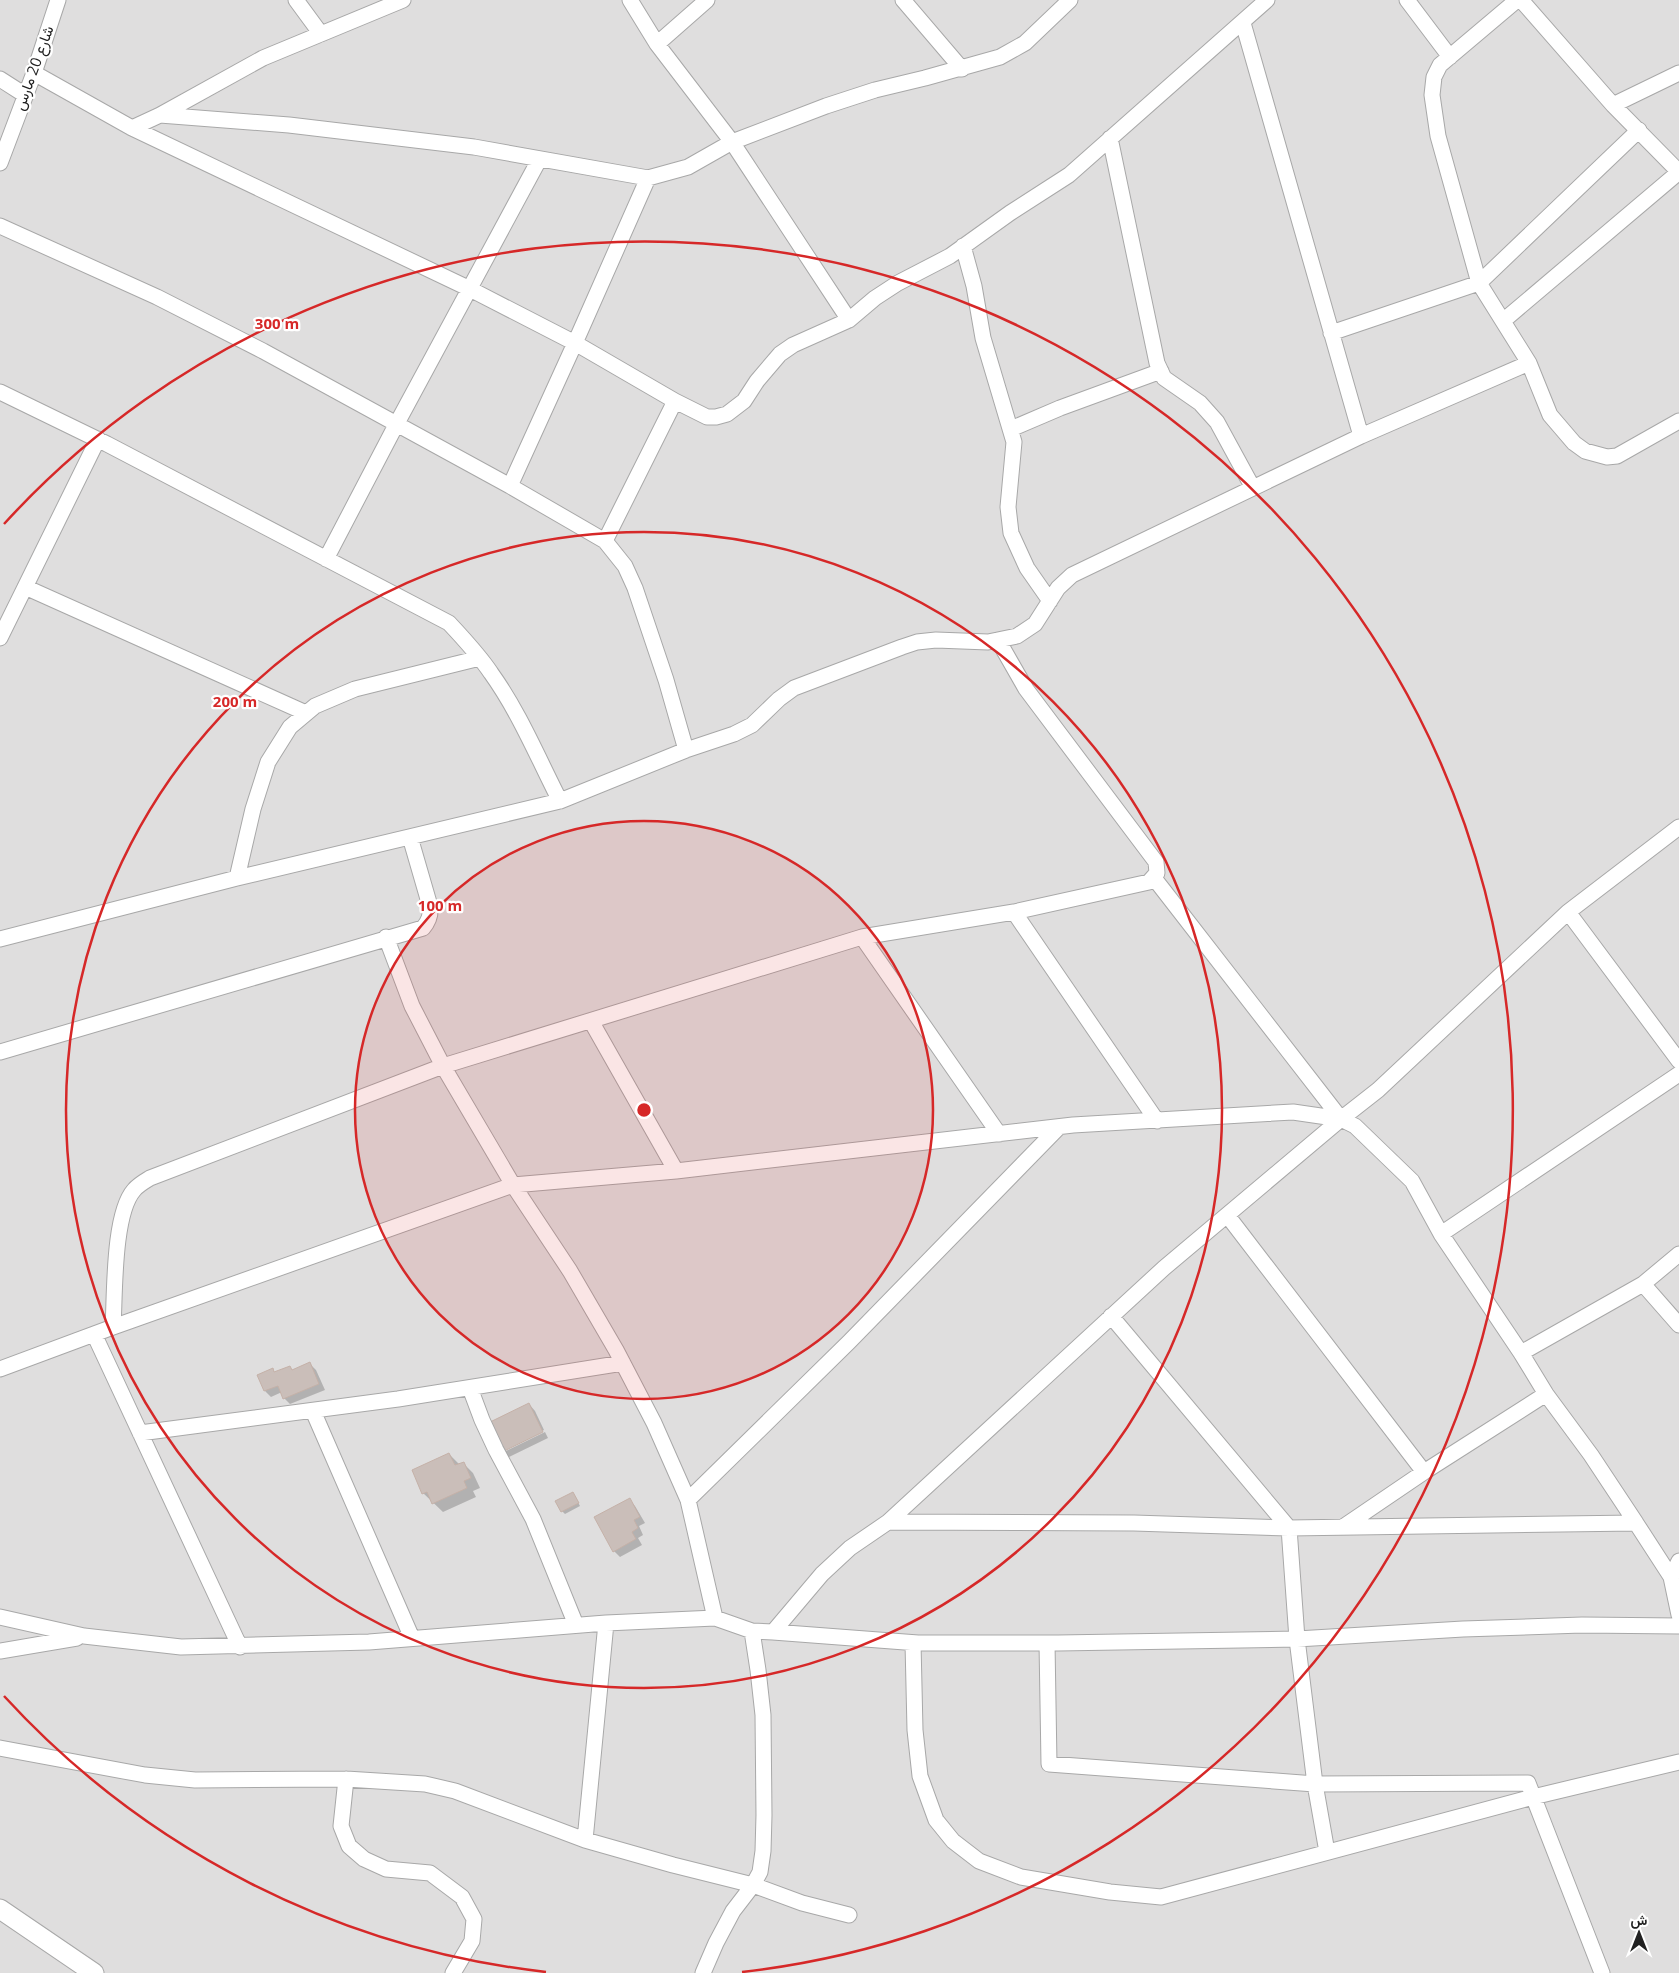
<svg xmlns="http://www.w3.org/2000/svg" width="1679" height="1973" font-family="'Open Sans',Vazirmatn,sans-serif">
<rect width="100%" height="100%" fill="#f2ede7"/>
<path fill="#dfdede" d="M0,0H1679V1973H0Z"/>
<path fill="#0003" d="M310,1364L316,1370L325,1390L290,1404L284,1398L282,1392L271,1397L265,1391L272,1370L275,1373L289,1367L293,1371Z
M529,1404L535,1411L544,1430L501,1451Z
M545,1432L548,1438L507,1458L502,1453Z
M449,1454L460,1465L463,1463L473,1473L480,1488L473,1491L476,1497L443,1512L423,1493Z
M573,1493L580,1506L565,1514L562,1511Z
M629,1500L635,1506L645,1523L639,1526L643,1535L638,1538L642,1545L620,1557L614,1551Z"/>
<path fill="#cabeb9" stroke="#c5b1a8" d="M310,1362L319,1384L283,1399L278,1386L264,1391L257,1375L273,1368L274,1372L290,1366L292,1370Z
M529,1403L543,1432L500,1453L486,1424Z
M449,1453L455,1465L464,1462L471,1478L464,1481L467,1488L432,1504L427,1492L422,1494L412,1470Z
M573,1492L579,1503L561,1512L555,1501Z
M630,1498L640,1517L634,1520L638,1528L632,1532L636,1539L613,1552L594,1517Z"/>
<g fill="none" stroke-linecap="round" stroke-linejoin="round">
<defs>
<path id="minor" d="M296,0L321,34
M630,0L657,44L732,142L849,320
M903,0L962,69
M1407,0L1450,57
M1521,0L1613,105L1679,172
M1243,23L1361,436
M657,44L707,0
M34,73L132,128L470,289L575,343L675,401L707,417H716L727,414L744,401L757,381L780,354L793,345L849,320L875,298L898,283L950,256L1010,213L1069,175L1267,0
M0,79L25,95
M1613,105L1679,73
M160,115L289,125L474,147L648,178L688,167L732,142L826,106L875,90L925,78L1000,57L1025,43L1070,0
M132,128L160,115L263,58L403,0
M1639,130L1479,283L1529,363L1550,415L1574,443L1585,451L1607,457L1617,456L1679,421
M1110,138L1157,363L1164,378L1200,403L1217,422L1253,488
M0,163L34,73L58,0
M0,226L157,297L263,351L510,486L605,541L625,566L635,588L666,680L686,750
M963,246L974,286L983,338L1014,442L1008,507L1011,533L1027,568L1050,601
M1503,321L1679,172
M1331,333L1479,283L1438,136L1432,95L1434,77L1440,65L1517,0
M0,392L107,444L449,623C464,639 479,655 491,673C519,712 538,758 560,801
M1011,429L1060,408L1161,371
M510,486L575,343L648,178
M605,541L675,401
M326,559L396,425L539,160
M25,587L306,713
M0,638L98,439
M237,878L253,809L268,762L290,727L315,706L355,689L480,658
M1154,878L1341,1119L1355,1126L1412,1181L1441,1234L1521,1353
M1014,912L1157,1121
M1568,912L1679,1061
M386,937L412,1006L443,1066L513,1185L570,1271L616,1350L654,1423L688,1500L715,1618
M862,937L1014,912L1149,882L1157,873L1156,862L1026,689L998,640
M0,939L237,878L560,801L686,750L734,734L752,725L779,699L794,688L902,647L917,642L936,640L988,642L1017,636L1035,624L1058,588L1072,575L1361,436L1529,363
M591,1021L676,1171
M0,1052L423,928C429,921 431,915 430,906L410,837
M1227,1215L1424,1472
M1441,1234L1679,1074
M1643,1284L1679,1325
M1111,1316L1289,1528L1297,1639L1315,1784L1327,1852
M113,1327C115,1293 113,1214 134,1190C138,1185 145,1181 150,1178L443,1066L862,937L999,1134
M94,1334L240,1647
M0,1369L113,1327L513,1185L676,1171L1073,1125L1293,1112L1341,1119L1378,1090L1568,912L1679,827
M470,1388L482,1420L496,1450L533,1519L576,1625
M313,1411L412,1638
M140,1433L398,1399L623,1363
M688,1500L849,1342L1059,1127
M888,1522L1134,1523L1289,1528L1636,1523L1671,1577L1679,1615
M1636,1523L1591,1455L1546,1394L1521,1353L1643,1284L1679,1254
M1343,1527L1424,1472L1546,1394
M1671,1577L1679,1561
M0,1617L84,1636L181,1647L369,1642L606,1623L715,1618L752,1631L773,1632L822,1574L850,1548L888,1522L1164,1268L1341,1119
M773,1632L918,1643H1058L1297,1639L1463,1629L1582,1625L1679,1626
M913,1643L915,1730L920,1776L936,1820L953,1841L979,1861L1021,1877L1110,1892L1161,1897L1533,1797L1679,1762
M1047,1643L1049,1764L1315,1784L1528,1783L1602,1973
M0,1651L77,1638
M0,1748L145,1775L195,1780L346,1779L425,1784L455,1791L585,1840L673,1865L753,1885L802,1903L849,1915
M346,1779L341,1826L349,1846L364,1859L386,1869L430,1873L462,1897L474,1919L472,1941L453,1973
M585,1840L606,1623
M703,1973L716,1943L733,1911L753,1885L760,1872L763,1851L764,1815L763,1715L758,1670L752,1631"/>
<path id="tertiary" d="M0,1909L94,1973"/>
</defs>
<use href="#minor" stroke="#a8a8a8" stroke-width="17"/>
<use href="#tertiary" stroke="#a8a8a8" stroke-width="21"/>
<use href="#minor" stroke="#fff" stroke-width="15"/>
<use href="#tertiary" stroke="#fff" stroke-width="19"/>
</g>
<circle cx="644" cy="1110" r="289" fill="#d62828" fill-opacity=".12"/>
<g fill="none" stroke="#d62828" stroke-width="2.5">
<circle cx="644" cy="1110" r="289"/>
<circle cx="644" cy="1110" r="578"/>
<path d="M546 1972A868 868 0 0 1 4 1696M4 524A868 868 0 1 1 742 1972"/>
</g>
<g text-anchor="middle" stroke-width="4.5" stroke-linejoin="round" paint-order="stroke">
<g font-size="15" fill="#212121" stroke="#fff">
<text transform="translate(34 68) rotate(-70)" y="5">شارع 20 مارس</text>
</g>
</g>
<circle cx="644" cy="1110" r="8" fill="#d62828" stroke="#fff" stroke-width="2.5"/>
<g font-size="15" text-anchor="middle" font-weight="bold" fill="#d62828" stroke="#fff" stroke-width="4.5" stroke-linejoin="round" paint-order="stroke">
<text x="277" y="329">300 m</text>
<text x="235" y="707">200 m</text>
<text x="440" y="911">100 m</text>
</g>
<g transform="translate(1639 1933)" stroke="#ffffff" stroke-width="4" paint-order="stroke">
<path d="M0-4L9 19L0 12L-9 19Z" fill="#212121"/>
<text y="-8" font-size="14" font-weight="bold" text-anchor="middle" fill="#212121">ش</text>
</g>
</svg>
